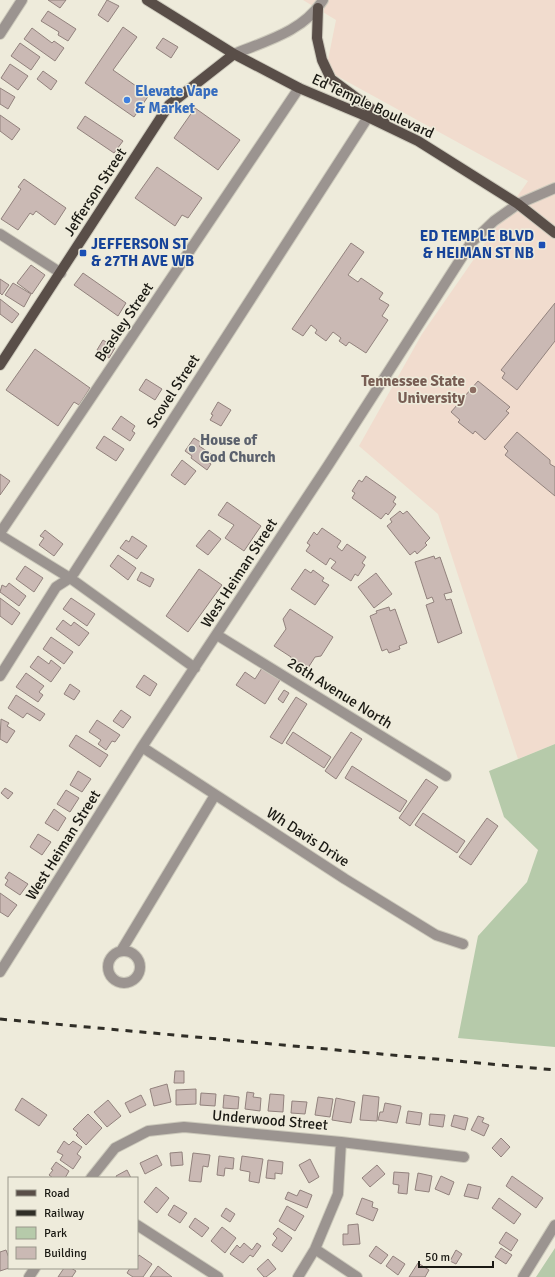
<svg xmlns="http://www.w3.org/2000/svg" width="555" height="1277" font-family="Signika,sans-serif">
<rect width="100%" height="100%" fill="#eeebdb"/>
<path fill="#f1dcce" d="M303,0H555V744L518,759L438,514L359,446L422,334L528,181L326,70L336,20Z"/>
<path fill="#b6caaa" d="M555,744V1047L458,1038L478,936L527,882L538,850L504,817L489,771Z
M555,1248V1277H536Z"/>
<path fill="#cab9b4" stroke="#92827d" d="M48,0H66L60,8Z
M107,0L119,6L108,22L98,15Z
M48,11L76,29L68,41L58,35L59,32L41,21Z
M123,27L137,37L113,70L149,95L134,117L85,83Z
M32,28L52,43L54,41L64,48L55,61L24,39Z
M163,38L178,47L171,58L156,48Z
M20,43L40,57L31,70L11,56Z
M10,64L28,76L18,90L1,78Z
M43,71L57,81L51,90L37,79Z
M0,88L15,97L8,109L0,104Z
M195,108L240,140L218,170L174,138Z
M0,115L20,129L12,140L0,131Z
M85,116L123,141L114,153L77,128Z
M157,167L202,198L188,218L182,215L175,226L135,198Z
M24,179L66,208L55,225L36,211L33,215L30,213L18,230L1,219L21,189L18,187Z
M351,243L364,252L348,275L358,282L361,278L383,293L379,299L389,305L382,316L388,320L366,353L349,342L346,346L339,341L341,338L333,332L326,341L315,333L317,330L311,325L303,336L292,329Z
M31,265L45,275L32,294L17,283Z
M83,273L126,303L118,316L74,285Z
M0,279L9,285L2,295L0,293Z
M13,283L31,294L24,307L5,295Z
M0,299L19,314L12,323L0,314Z
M555,303V341L517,390L502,378L505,373L501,370Z
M103,340L115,348L109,358L97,350Z
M35,349L90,388L79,405L74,402L58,426L6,390Z
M146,379L162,389L155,400L139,390Z
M478,381L510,407L506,411L509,413L485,440L475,431L473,434L458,422L460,420L451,412Z
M218,402L231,410L221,426L210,420L213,415L211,414Z
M121,416L135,426L132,431L135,433L130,441L112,429Z
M517,432L550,460V464L555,467V496L505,455L508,451L504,447Z
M104,436L124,449L116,461L96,448Z
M194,438L202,443L199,446L213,455L208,462L211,464L207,470L191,458L192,456L185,451Z
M182,460L196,471L185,485L171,475Z
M0,474L10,481L0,495Z
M366,476L396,497L393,502L396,504L388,515L386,513L381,519L352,498L355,493L352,491L359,480L362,482Z
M227,502L261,526L244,551L225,538L234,525L218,515Z
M400,511L403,514L407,511L430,538L425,543L427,545L417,554L415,551L410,555L387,526L392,522L390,519Z
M322,528L341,541L337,547L342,551L347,544L366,557L362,563L365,565L358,576L355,574L351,581L331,568L336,562L330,558L326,565L306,551L310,545L307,543L314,532L317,535Z
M45,530L63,544L54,556L39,545L44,538L40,536Z
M209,530L221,539L208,555L196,546Z
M132,536L147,546L137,559L120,548L126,540L129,542Z
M118,555L136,568L128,580L110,566Z
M434,556L435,559L440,557L452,592L444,594L446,600L451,599L462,633L438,643L426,605L434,602L432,597L427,599L415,562Z
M25,566L43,578L34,592L16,579Z
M199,569L222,585L188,632L166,616Z
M305,569L311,573L313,570L324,578L322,581L329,585L315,605L291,589Z
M141,572L154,579L150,587L137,580Z
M376,573L392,594L374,608L358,587Z
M9,583L26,596L19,606L0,592L2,585L6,587Z
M0,598L20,613L12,625L0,616Z
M71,598L95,614L87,626L63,609Z
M389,607L390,611L395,609L407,643L399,646L400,649L389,653L387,649L382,651L370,616L377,613L376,611Z
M290,609L333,637L321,656L315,657L306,671L292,663L291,657L274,646L286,629L283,619Z
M63,620L71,626L74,622L89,633L79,646L56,629Z
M51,637L73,652L64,664L43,649Z
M38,656L49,664L51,660L61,668L51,682L30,667Z
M262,668L280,680L265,704L236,685L245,672L255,679Z
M26,673L44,686L39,692L43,695L38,702L16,687Z
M144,675L157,684L150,696L136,687Z
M70,684L80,691L74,700L64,694Z
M284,690L289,693L283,703L278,699Z
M16,695L45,714L40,721L27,713L23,718L8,708Z
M296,697L307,704L282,744L270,737Z
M121,710L131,717L123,728L113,721Z
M1,719L9,723L7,726L15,731L7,743L0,739Z
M97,720L120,735L115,742L112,741L106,750L98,744L101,740L89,732Z
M293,732L331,757L324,768L286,743Z
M351,732L362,739L336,779L325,771Z
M76,735L108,755L100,767L69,746Z
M352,766L407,801L400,812L345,778Z
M78,771L91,779L82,792L70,785Z
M426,779L438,787L410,826L399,818Z
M5,788L13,793L8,799L1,793Z
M66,790L79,798L70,812L57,804Z
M54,809L66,818L58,831L45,823Z
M423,813L465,841L457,853L415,825Z
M487,818L498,826L471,865L459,857Z
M38,834L51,842L42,855L30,847Z
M9,872L28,884L20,895L5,885L8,880L5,878Z
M0,893L17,905L8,917L0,912Z
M175,1071H184V1083H174Z
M167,1084L171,1102L154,1106L150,1089Z
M196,1089V1104L176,1105V1090Z
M247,1092L254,1093L253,1097L261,1098L260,1111L245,1109Z
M201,1093L216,1094L215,1106L200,1105Z
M270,1094L284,1095L283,1112L268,1111Z
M141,1095L146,1105L130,1113L125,1103Z
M224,1095L239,1097L238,1109L223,1108Z
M363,1095L379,1097L377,1121L360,1120Z
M318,1097L333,1099L330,1117L315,1115Z
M22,1098L47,1115L39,1126L15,1110Z
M336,1098L355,1102L351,1123L332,1120Z
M108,1100L121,1116L107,1127L94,1112Z
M292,1101L307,1102L305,1114L291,1113Z
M385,1103L401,1106L397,1123L378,1120L380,1112H383Z
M408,1111L422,1113L420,1125L406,1123Z
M88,1114L102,1128L86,1145L76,1135L78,1133L73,1129Z
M430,1114L445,1115L443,1127L429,1125Z
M454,1115L468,1118L465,1130L451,1126Z
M478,1116L484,1118L482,1122L489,1125L484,1136L471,1130Z
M501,1138L510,1147L501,1157L492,1148Z
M64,1141L69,1145L73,1141L82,1147L77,1154L81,1157L73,1169L60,1160L63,1155L57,1152Z
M182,1152L183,1165L171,1166L170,1153Z
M193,1153L210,1155L208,1167L203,1166L201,1182L189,1181Z
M157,1155L162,1165L145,1174L140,1163Z
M219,1156L234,1158L233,1169L225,1168L224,1176L217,1175Z
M242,1156L263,1159L259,1183L249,1181L250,1172L240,1170Z
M310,1159L319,1177L309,1183L299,1165Z
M268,1160L283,1162L282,1174L275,1173V1179L266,1178Z
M56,1162L69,1171L65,1178H53L49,1175L53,1170L51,1169Z
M377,1165L385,1174L370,1187L362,1178Z
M127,1170L131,1178H117L116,1176Z
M394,1172L409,1173L407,1194L398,1193L399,1185L393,1184Z
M418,1173L432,1176L429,1192L415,1190Z
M441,1176L454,1182L449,1195L435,1189Z
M512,1176L543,1198L536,1208L506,1186Z
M468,1184L481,1187L478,1199L464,1196Z
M156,1187L169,1198L157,1213L144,1202Z
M300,1190L312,1195L307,1208L285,1199L288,1192L297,1196Z
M362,1198L373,1202L372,1207L378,1209L373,1221L356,1214Z
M499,1198L521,1214L514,1224L492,1208Z
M174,1205L187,1213L180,1223L168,1215Z
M287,1206L304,1216L295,1231L279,1221Z
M226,1208L235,1214L230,1222L221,1216Z
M195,1218L209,1228L202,1237L189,1227Z
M358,1224L360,1244L343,1245V1234H348V1225Z
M222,1227L236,1238L225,1253L211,1241Z
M278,1228L292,1238L282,1252L272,1245L277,1238L273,1234Z
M506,1232L518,1240L511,1251L499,1243Z
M244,1243L252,1250L257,1243L261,1246L253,1257L250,1255L243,1263L230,1254L237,1245L240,1248Z
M376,1246L388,1255L381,1264L369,1256Z
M501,1248L512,1255L506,1264L495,1257Z
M6,1250L9,1258V1268L0,1271V1252Z
M456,1250L462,1254L456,1264L450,1261Z
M139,1255L152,1264L143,1277H133L127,1273L130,1268H137V1258Z
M393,1256L405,1264L398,1275L386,1266Z
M268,1259L276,1269L266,1277H264L257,1269Z
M418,1263L429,1270L425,1277H409Z
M158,1266L172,1277H150Z
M64,1268H71L76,1271L72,1277H58Z"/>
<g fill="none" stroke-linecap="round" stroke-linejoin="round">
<defs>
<path id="minor" d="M0,34L22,0
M234,54C266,41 304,31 323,0
M0,234L61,273
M0,533L299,88
M0,535L70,578L195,668
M217,635L446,776
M0,676L56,587L70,578L74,573L368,117
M142,747L345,879L436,935L463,944
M108 967a16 16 0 1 1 32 0a16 16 0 1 1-32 0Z
M121,951L215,795
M0,972L142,747L329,464L471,243L494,221L518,204L555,188
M91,1178L115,1148L148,1131L184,1127L341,1142L464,1157
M137,1225L218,1277
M315,1249L357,1277
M29,1277L35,1268
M298,1277L315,1249L338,1194L341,1142
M523,1277L555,1225"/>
<path id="major" d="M147,0L234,54L299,88L368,117L418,141L518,204L555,233
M318,8L317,38L322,60L331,79L385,119
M0,365L169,105L234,54"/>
</defs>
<use href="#minor" stroke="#ccc9bb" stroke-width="12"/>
<use href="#major" stroke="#ccc9bb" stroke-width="12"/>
<use href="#minor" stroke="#9b9490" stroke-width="10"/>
<use href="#major" stroke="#594e48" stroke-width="10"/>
<path stroke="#302e27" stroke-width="3" stroke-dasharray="7 7" stroke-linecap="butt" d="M0,1019L555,1070"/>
</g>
<circle fill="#3f7fe0" stroke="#eeebdb" stroke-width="1.5" cx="127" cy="100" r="4"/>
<g fill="#1a4fb4" stroke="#eeebdb" stroke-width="1.5">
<rect x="538" y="241" width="8" height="8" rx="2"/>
<rect x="79" y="249" width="8" height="8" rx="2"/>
</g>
<circle fill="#8d6e63" stroke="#eeebdb" stroke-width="1.5" cx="473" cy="390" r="4"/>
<circle fill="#6b7280" stroke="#eeebdb" stroke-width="1.5" cx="192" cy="449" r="4"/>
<g text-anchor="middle" stroke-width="3" stroke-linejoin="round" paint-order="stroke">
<g font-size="15" font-weight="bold" fill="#366cbe" stroke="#eeebdb" text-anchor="start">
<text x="135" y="96">Elevate Vape<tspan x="135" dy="17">&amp; Market</tspan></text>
</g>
<g font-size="15" fill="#1a1913" stroke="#eeebdb">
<text transform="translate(373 106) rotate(25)" y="5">Ed Temple Boulevard</text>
<text transform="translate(95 192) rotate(-57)" y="5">Jefferson Street</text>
<text transform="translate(124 322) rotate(-56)" y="5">Beasley Street</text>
<text transform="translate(173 391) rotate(-57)" y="5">Scovel Street</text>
<text transform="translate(239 573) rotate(-57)" y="5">West Heiman Street</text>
<text transform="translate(340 693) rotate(32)" y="5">26th Avenue North</text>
<text transform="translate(308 837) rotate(33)" y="5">Wh Davis Drive</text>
<text transform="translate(63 845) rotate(-58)" y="5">West Heiman Street</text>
<text transform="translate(270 1120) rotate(5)" y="5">Underwood Street</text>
</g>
<g font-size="15" font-weight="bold" fill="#164399" stroke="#eeebdb" text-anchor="end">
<text x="534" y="241">ED TEMPLE BLVD<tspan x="534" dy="17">&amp; HEIMAN ST NB</tspan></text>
<text x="91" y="249" text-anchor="start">JEFFERSON ST<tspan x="91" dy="17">&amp; 27TH AVE WB</tspan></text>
</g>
<g font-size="15" font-weight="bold" fill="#785e54" stroke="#eeebdb" text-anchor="end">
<text x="465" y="386">Tennessee State<tspan x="465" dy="17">University</tspan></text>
</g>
<g font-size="15" font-weight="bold" fill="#5b616d" stroke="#eeebdb" text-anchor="start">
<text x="200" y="445">House of<tspan x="200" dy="17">God Church</tspan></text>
</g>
</g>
<rect x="8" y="1177" width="130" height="92" fill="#eeebdb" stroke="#99978b"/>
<rect x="16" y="1190" width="20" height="6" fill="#594e48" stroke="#99978b"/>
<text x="44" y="1197" font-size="12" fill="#1a1913">Road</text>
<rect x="16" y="1210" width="20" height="6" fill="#302e27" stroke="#99978b"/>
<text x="44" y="1217" font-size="12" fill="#1a1913">Railway</text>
<rect x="16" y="1227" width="20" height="12" fill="#b6caaa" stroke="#99978b"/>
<text x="44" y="1237" font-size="12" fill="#1a1913">Park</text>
<rect x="16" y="1247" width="20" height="12" fill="#cab9b4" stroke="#99978b"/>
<text x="44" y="1257" font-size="12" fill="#1a1913">Building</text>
<path d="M419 1261v6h74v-6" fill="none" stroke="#1a1913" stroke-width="2"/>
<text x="425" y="1261" font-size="12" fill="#1a1913" stroke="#eeebdb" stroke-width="3" paint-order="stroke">50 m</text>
</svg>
